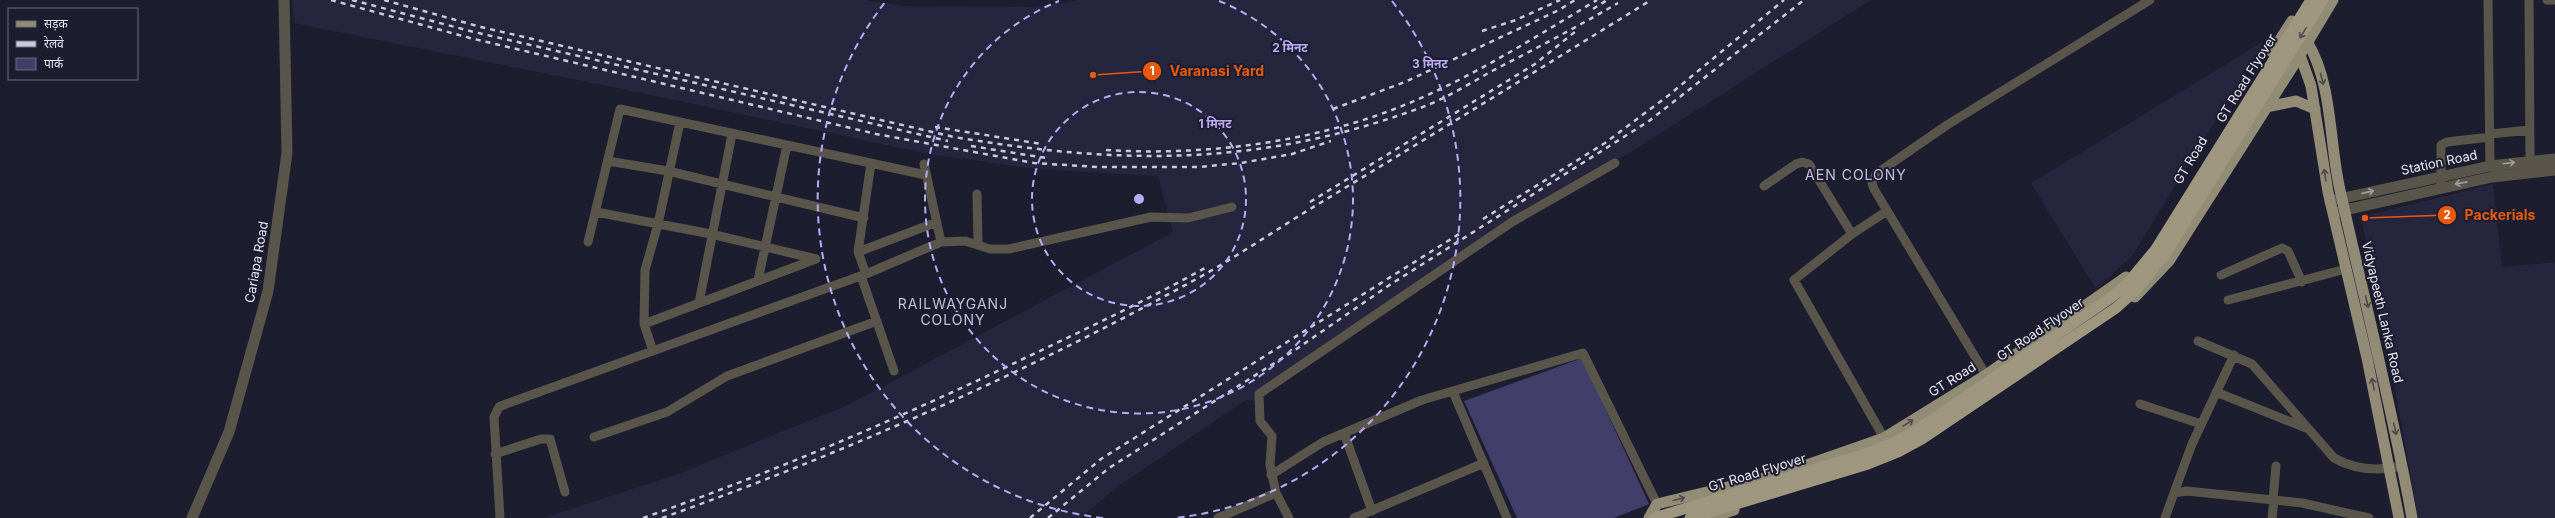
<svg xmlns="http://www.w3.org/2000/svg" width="2555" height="518" font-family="Inter,'Noto Sans Devanagari',sans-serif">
<rect width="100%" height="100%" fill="#1d1d30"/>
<path fill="#26253e" d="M292,0H866L901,6L1036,7L1079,0H1871L1305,358L1258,401L1246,400L1117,487L1080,518H543L678,474L850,404L1173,232L1158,176L1036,169L929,154L608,86L294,23Z
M2264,41L2132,256L2096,289L2031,183Z
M2493,184L2502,267L2555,262V518H2418L2389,354L2361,217Z"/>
<path fill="#413f69" d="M1582,358L1649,504L1614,518H1517L1464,401Z"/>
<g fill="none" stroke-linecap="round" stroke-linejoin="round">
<path stroke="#59554b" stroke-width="9" d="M2488,0L2490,166
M2529,0L2530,161
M2547,0H2555
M2490,134L2530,130
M608,161L668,171L864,218
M924,164L941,242
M1764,186L1796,164L1802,162L1809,164L1852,234
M2441,187V145L2447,142L2490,137
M977,194L978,245
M596,212L711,234L816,259
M588,242L620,109L926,175
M858,252L937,222
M866,274L858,252L871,163
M2221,275L2282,248L2288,251L2302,282
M861,276L894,371
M758,280L787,145
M2228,300L2346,269
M699,303L732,134
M644,324L816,259
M2198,341L2252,364L2334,458C2355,470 2379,471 2402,466
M653,351L644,324L645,270L658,224L680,122
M1986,375L1874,189L1872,183L1876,174L1947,125L2150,0
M1453,392L1507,518
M2216,392L2306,428
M2140,404L2201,424
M1344,433L1372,511
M594,437L667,412L727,376L877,321
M1884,438L1794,280L1852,234L1887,211
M495,454L541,439H550L565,492
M1271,475L1323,442L1422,400L1583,353L1657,504
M1276,493L1270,465L1272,436L1260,421L1259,394L1512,222L1615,163
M2174,493L2192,444L2234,355
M2273,500L2276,466
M500,518L494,417L499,407L506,404L866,274L941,242L965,241L990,249H1009L1151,217L1188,218L1232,207
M1218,518L1276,493L1289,518
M1354,518L1484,463
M2165,518L2174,493L2187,491L2302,503L2369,518
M2272,518L2274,500"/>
<path stroke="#59554b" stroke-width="11" d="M2330,201L2490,166L2555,159
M2336,212L2492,177L2555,170
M192,518L229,432L268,291L287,153L284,0"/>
<path stroke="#928b76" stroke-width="11" d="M2308,43C2333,86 2329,142 2340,190C2364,299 2392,407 2412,518
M2272,52L2292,21
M2300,55L2311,86L2328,192L2367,358L2399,518
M2266,107L2296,101L2315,109
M2135,297L2169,261L2300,55L2333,0
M1649,518L1657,504L1781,474L1884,438L1986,375L2126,277
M1709,518L1734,510"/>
<path stroke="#9e967e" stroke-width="11" d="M1654,518L1865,454L1893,443L1917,430L2109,299L2127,284L2156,249L2311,0
M1690,518L1868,464L1898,452L1922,439L2116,308L2135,291L2164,256L2323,0"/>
<path stroke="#cacad9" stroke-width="2.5" stroke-dasharray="5 5" stroke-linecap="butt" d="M331,0L470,38L876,134L1034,163L1097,167H1199L1241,163L1292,154L1331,141
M352,0L474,32L948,141
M384,0L481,27L954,137C1121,165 1259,167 1420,108C1445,99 1469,84 1492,71C1535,49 1577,27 1618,3
M1593,9L1607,0
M1482,31L1516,20L1560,0
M1333,109L1405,82L1559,10L1575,0
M935,127L1042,144
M971,146L1046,158
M1106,150C1202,156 1308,143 1397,108C1468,80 1532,39 1597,0
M1310,202L1535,64L1576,31
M1483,219L1605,143L1669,95L1784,0
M643,518C774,472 900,418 1025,358C1086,329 1147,300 1205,268
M662,518C847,452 1028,372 1200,277C1241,254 1280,227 1320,203C1431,136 1541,68 1651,0
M1030,518L1101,459L1459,234
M1048,518L1109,468L1295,350L1388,286L1649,121L1804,0"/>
</g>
<defs><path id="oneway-shaft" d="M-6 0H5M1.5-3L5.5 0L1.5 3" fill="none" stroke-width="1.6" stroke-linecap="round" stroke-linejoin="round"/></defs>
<use stroke="#514d4f" href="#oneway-shaft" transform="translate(2303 33) rotate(122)"/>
<g stroke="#4c494c">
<use href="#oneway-shaft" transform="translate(2322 79) rotate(75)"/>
<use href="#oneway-shaft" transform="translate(2325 175) rotate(-99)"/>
<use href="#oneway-shaft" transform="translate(2367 302) rotate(77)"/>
<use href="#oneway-shaft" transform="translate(2373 384) rotate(-102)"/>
<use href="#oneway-shaft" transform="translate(1908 423) rotate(-32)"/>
<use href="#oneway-shaft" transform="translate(2395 429) rotate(78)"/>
<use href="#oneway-shaft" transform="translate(1679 499) rotate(-14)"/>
</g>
<g stroke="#9f9d9f">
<use href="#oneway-shaft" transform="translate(2509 163) rotate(-7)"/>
<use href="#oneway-shaft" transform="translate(2461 183) rotate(169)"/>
<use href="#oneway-shaft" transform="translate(2368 192) rotate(-13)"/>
</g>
<g fill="none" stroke="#bbaaf6" stroke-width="2" stroke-dasharray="7 5">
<circle cx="1139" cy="199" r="107"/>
<path d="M1219 1A214 214 0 1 1 1059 1"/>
<path d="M1103 518A321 321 0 0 1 886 1M1392 1A321 321 0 0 1 1175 518"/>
</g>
<g text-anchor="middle" stroke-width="4" stroke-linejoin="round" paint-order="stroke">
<g font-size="13" fill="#e5e5f3" stroke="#1d1d30">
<text transform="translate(2246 78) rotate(-58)" y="5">GT Road Flyover</text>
<text transform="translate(2190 160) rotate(-59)" y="5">GT Road</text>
<text transform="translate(2439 162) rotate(-12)" y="5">Station Road</text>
<text transform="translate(256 262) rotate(-80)" y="5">Cariapa Road</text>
<text transform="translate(2383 312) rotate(77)" y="5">Vidyapeeth Lanka Road</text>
<text transform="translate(2040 329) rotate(-34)" y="5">GT Road Flyover</text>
<text transform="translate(1952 379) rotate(-32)" y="5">GT Road</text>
<text transform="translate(1757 472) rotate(-17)" y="5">GT Road Flyover</text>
</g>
<g font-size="14" letter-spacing="1" fill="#bfc0da" stroke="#1d1d30">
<text x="1856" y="180">AEN COLONY</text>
<text x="953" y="309">RAILWAYGANJ<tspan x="953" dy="16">COLONY</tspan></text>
</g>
</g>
<circle cx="1139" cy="199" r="6" fill="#bbaaf6" stroke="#1d1d30" stroke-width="2"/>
<g font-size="12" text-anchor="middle" font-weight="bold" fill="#bbaaf6" stroke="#1d1d30" stroke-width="4" stroke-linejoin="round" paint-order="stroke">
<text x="1290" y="52">2 मिनट</text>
<text x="1430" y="68">3 मिनट</text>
<text x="1215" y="128">1 मिनट</text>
</g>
<path fill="none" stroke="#e8590c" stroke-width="1.5" d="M1093 75L1152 71M2365 218L2447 215"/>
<g fill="#e8590c" stroke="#1d1d30" stroke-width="1.5">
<circle cx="1093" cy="75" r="4"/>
<circle cx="2365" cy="218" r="4"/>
<circle cx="1152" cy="71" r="10"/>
<circle cx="2447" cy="215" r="10"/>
</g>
<g font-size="12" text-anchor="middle" font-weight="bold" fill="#fff">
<text x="1152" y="75">1</text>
<text x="2447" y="219">2</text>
</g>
<g font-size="14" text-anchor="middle" font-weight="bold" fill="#e8590c" stroke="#1d1d30" stroke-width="4" stroke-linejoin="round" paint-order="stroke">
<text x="1217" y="76">Varanasi Yard</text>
<text x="2500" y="220">Packerials</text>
</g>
<rect x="8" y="8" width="130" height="72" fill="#1d1d30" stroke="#6d6d7e"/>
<rect x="16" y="21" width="20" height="6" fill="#928b76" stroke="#6d6d7e"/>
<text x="44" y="28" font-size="12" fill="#e5e5f3">सड़क</text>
<rect x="16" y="41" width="20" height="6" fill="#cacad9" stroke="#6d6d7e"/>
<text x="44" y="48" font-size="12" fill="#e5e5f3">रेलवे</text>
<rect x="16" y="58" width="20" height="12" fill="#413f69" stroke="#6d6d7e"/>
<text x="44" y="68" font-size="12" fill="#e5e5f3">पार्क</text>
</svg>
